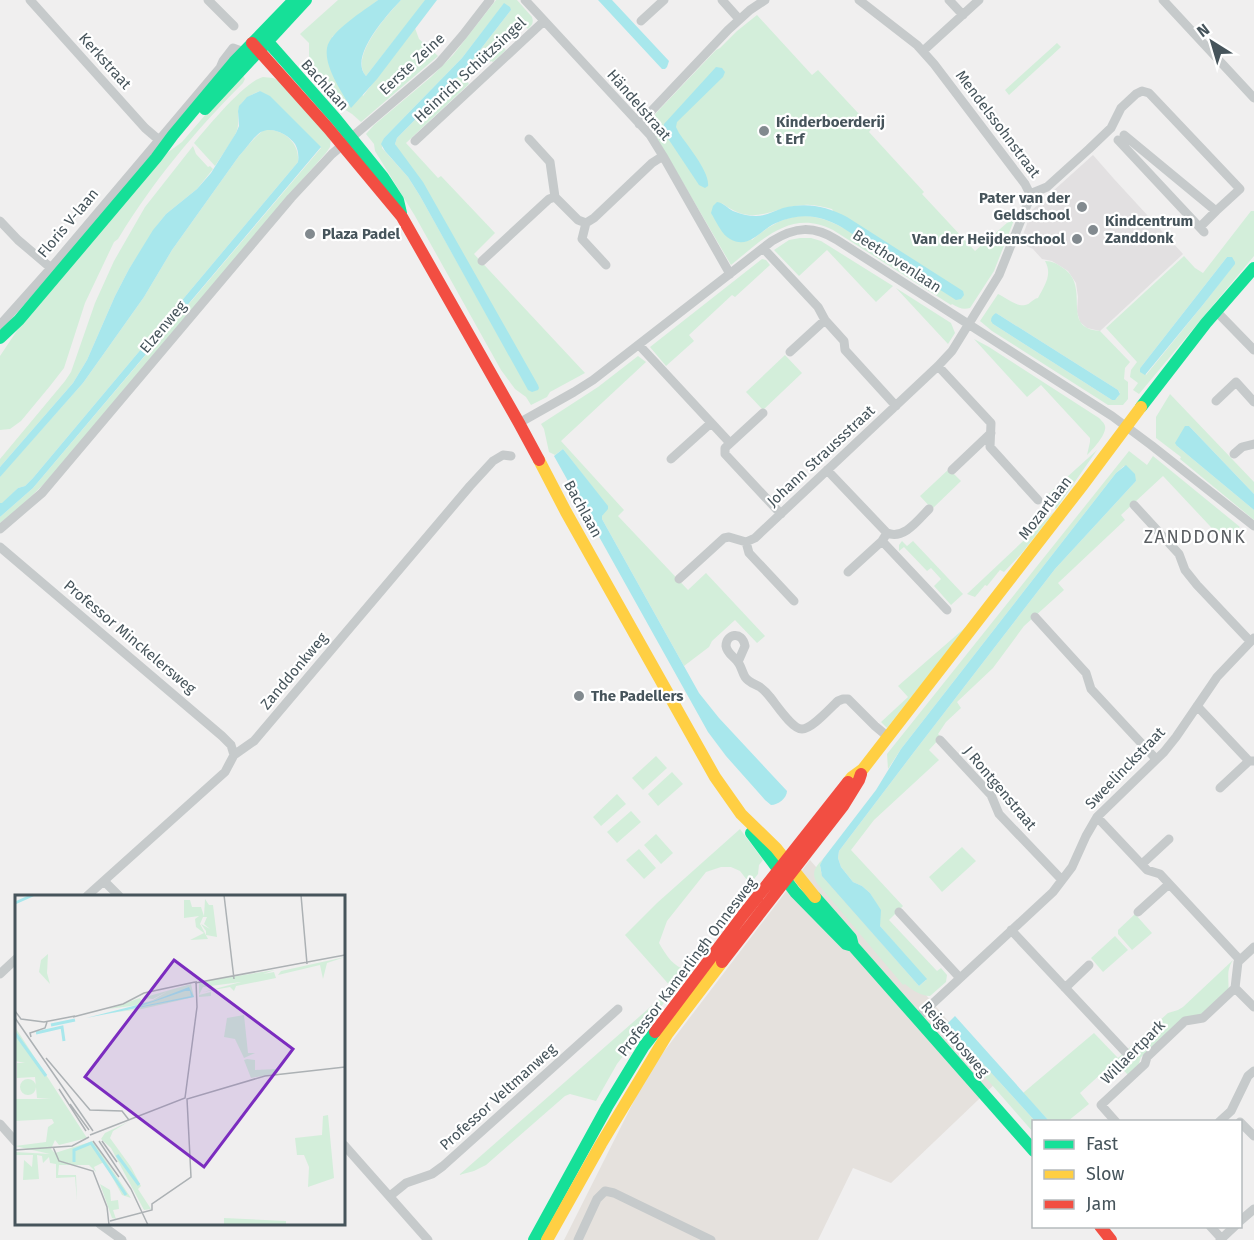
<svg xmlns="http://www.w3.org/2000/svg" width="1254" height="1240" font-family="'Fira Sans',sans-serif">
<rect width="100%" height="100%" fill="#f0efef"/>
<path fill="#e5e1dd" d="M810,860L999,1080L891,1183L853,1168L818,1240H564L649,1071Z"/>
<path fill="#e2e0e1" d="M1093,155L1114,179L1183,254L1100,331L1087,328L1080,322L1077,312L1078,297L1076,283L1068,271L1052,261L1042,259L1033,249L1020,243L1032,210Z"/>
<path fill="#d3eeda" fill-rule="evenodd" d="M338,0H378L332,37L363,96L415,28L419,39L438,56L361,122L352,114L344,109L309,68V43L300,34Z
M401,0H426L366,76C349,57 388,14 401,0Z
M496,0H517L532,17C534,23 532,25 528,29L523,24L501,45L506,50L493,62L491,61L490,62L486,59L465,79L469,84L406,143L438,178L441,176L495,233L474,254L585,373L550,392L547,397L531,405L526,397L515,389L501,370L415,216L375,151L374,144L366,134L374,125L431,77L453,55ZM503,5L511,10L466,68L397,138L395,144L530,392L420,196L408,177L382,148L384,138L462,58Z
M757,15L812,75L818,70L872,128L869,132L924,192L922,194L975,251L1016,215L994,271L970,308C963,310 959,308 952,304L951,305L833,230C791,208 762,240 731,265L654,133L651,123L656,113L716,50L720,48L737,31ZM722,203C754,228 771,207 804,205C814,204 823,207 832,209L843,228C807,208 783,214 752,240Z
M1057,43L1061,47L1009,95L1005,90Z
M243,75L245,79L243,83C195,131 154,180 118,239L114,242L85,303L64,368L50,386L21,421L10,429L0,430V356L20,326L163,156L182,142L212,107Z
M263,77L273,78L280,81L331,138L330,147L326,153L285,199L46,482L19,508L0,523V517L33,488L321,148L260,91C250,95 238,101 238,114C238,121 239,126 236,133C230,144 222,155 215,166L194,143C208,127 244,82 263,77Z
M264,130C282,128 300,142 298,162L33,478L25,486L18,488L2,504L0,503V477L2,474L83,383L144,297L172,250L239,156C247,147 254,137 264,130Z
M193,146L196,154L208,167L210,166L213,169L197,189L166,214L158,224L129,269L115,296L87,360L73,383L0,467V459L65,381L71,372L95,303L114,261L145,207Z
M1251,211H1254V256L1139,394L1133,390L1138,383L1130,377L1131,370L1137,362L1106,328L1184,256L1195,268L1203,273ZM1227,257L1234,264L1202,306L1146,375L1141,367Z
M800,238H811L821,241L893,286L876,302L827,250L799,276L774,250L789,240Z
M762,259L766,260L770,265L735,297L732,295L689,335L694,341L666,366L650,347Z
M1045,261C1053,261 1057,264 1063,268C1092,287 1059,328 1100,331L1130,362L1125,368L1124,379L1128,382V399L1123,405H1108L992,331L980,321L998,294C1005,297 1017,307 1025,305C1031,304 1032,299 1038,298C1044,286 1053,275 1045,261ZM996,313L1118,390L1120,393L1117,398L1112,400L993,324Z
M896,288L951,323L955,333L948,344Z
M974,339L989,347L1099,418C1101,420 1105,424 1105,426C1107,434 1093,449 1087,455L1090,442V438L1041,385L1027,397Z
M785,355L802,373L763,410L746,392Z
M638,356L646,362L561,441L624,510L618,516L688,590L706,573L765,636L757,643L735,620L712,641L709,647L684,666L602,519V516L607,506L563,449L555,455L549,452L544,429L541,424L598,387Z
M1170,394L1254,482V494L1189,426L1177,446L1254,510V520L1180,459L1181,457L1156,438V417Z
M1097,450L1056,509L1045,497Z
M1129,451L1147,465L1153,456L1240,527L1224,541L1163,476L1121,515L1125,520L1058,583L1064,590L1024,626L993,668L957,702L961,708L946,722L938,734L941,737L929,750L939,760L874,820L851,850L903,906L889,920L937,971L941,968L947,975L946,982L930,996C921,996 912,990 905,984L903,985L817,883C811,873 815,867 823,859L820,866L822,876L919,986L926,980L880,926V910L870,893L862,886L853,882L841,867L838,858L839,851L914,752L1055,569L1136,481L1124,466L1116,473L901,749L888,769L887,754Z
M949,469L961,481L932,509L920,496Z
M1055,511L1022,553L1004,572L1000,570L987,586L985,585L975,597L967,594Z
M902,541L907,546L913,541L963,594L951,605L934,586L941,579L931,568L927,571L904,547L899,551V545Z
M967,626L887,728L881,722L908,697L898,686Z
M656,756L667,768L643,790L632,778Z
M672,772L683,784L658,806L648,794Z
M617,794L626,804L601,826L593,817Z
M631,811L641,822L617,843L607,832Z
M740,829L763,860L759,865L758,874L750,884L740,871L731,867H721L706,872L667,921L659,943C666,955 673,967 687,970L673,991L617,1064L596,1101L570,1094L565,1096L486,1165L474,1171L459,1175L672,988L625,935L657,903Z
M656,834L673,853L661,864L644,845Z
M962,847L976,861L942,892L929,877Z
M639,849L656,868L644,879L626,860Z
M1135,914L1152,933L1132,950L1118,934V930Z
M1115,936L1128,950L1103,972L1091,958Z
M1233,960C1225,972 1230,980 1228,993L1199,1018L1177,1026L1141,1057L1138,1066L1128,1075L1115,1061L1080,1093L1089,1104L1068,1121H1049L1023,1093L1094,1033L1118,1058L1168,1013L1178,1010L1183,1007Z
M947,1024L1035,1121L1034,1122L1033,1132L942,1028Z"/>
<path fill="#a8e7ec" d="M378,0H401C388,14 348,57 366,76L425,0H437L377,79L351,108C342,92 324,67 327,48C330,31 365,10 378,0Z
M598,0H612L669,61L667,67L665,69H662Z
M504,3L510,7L511,10L466,68L397,138L395,144L423,182L538,385L539,388L538,390L532,392L528,390L420,196L408,177L385,151L381,144L384,138L462,58Z
M716,67L722,68L725,72L723,77L677,122L676,127L679,133C687,145 710,172 708,186L705,188L699,185L663,131L664,124Z
M260,91L270,96L321,147L33,488L0,517V503H2L18,488L25,486L33,478L298,162C299,156 298,149 295,144C288,134 272,126 261,132C255,135 245,150 239,156L172,250L144,297L83,383L0,477V467L73,383L87,360L115,296L129,269L153,230L166,214L197,189L211,173L236,133L239,126L238,111L239,106L247,97Z
M717,202C724,203 727,208 733,211C740,214 749,216 756,216C766,216 774,211 783,208C806,202 826,206 847,217L963,291L964,295L961,299L956,300L843,228C821,215 800,212 776,223C760,230 749,250 730,239C722,235 716,221 711,213L713,206Z
M1227,257H1232L1235,262V264L1202,306L1145,375L1140,372V369L1141,367Z
M996,313L1118,390L1120,394L1115,400H1112L993,324L991,321C991,317 993,315 996,313Z
M1185,426H1189L1254,494V510L1177,446L1175,443Z
M563,449L608,506V509L602,516V519L699,693L719,718L787,791C787,798 778,805 771,805L765,800L726,756L708,732L554,456Z
M1126,465L1135,474L1136,481L1055,569L914,752L839,851L838,858L841,867L853,882L862,886L870,893L881,910L880,926L927,979L919,986L822,876L820,865L823,859L876,790L901,749L1116,473Z
M955,1016L1049,1121H1035L947,1024Z"/>
<g fill="none" stroke-linecap="round" stroke-linejoin="round">
<path stroke="#c6cacb" stroke-width="9" d="M30,0L145,128L159,140
M208,0L234,26
M525,0L650,135L663,156L730,274
M722,0L739,19
M949,0L963,15
M1163,0L1254,98
M641,21L664,0
M923,51L979,0
M639,124L728,30L750,10L765,0
M529,139L550,162L555,197
M1118,140L1204,232
M415,141L544,21
M1030,194L1047,187L1089,149L1111,128L1121,108L1136,94L1142,91L1149,93L1240,189L1216,211L1124,135
M555,197L578,220L586,223L594,218L652,163L663,156
M0,221L18,240L51,268
M586,223L582,239L606,265
M1200,227L1216,211
M763,248L818,307L825,320L844,341L845,350L896,406
M482,261L549,199L555,197
M1216,311L1254,350
M0,325L51,268L220,68L223,61L233,48L244,52
M639,345L730,443
M790,352L825,320
M938,366L991,423L990,447L1038,500
M1216,401L1236,382L1254,402
M763,413L725,448V454L781,514
M519,423L574,392L593,380L772,241C795,227 813,225 837,240L1112,416L1151,445L1254,526
M1234,454L1242,447L1254,444
M671,459L711,423
M827,470L887,533L882,541L848,572
M952,470L991,433
M1134,505L1179,554L1185,570L1197,585L1250,641
M0,529L42,493L291,198L332,154L439,63L463,35L490,0
M887,533C904,540 918,520 929,509
M882,541L947,610
M746,542L749,553L794,601
M0,547L222,736L231,745L234,755
M679,579L724,538L729,537L746,542L755,538L938,366L952,351L999,275L1029,200L1030,194L1025,184L934,64L917,45L859,0
M1035,617L1086,673L1091,689L1156,759
M738,662L745,646C742,630 726,634 726,646C727,653 733,656 737,661C741,665 742,672 745,677C749,683 755,684 760,687C764,690 767,693 770,697C776,704 792,729 802,729C812,729 830,708 838,701L843,699H848L875,726L887,736
M1197,706L1249,761H1254
M940,740L991,795L999,814L1062,880
M1220,788L1249,761
M1097,817L1147,870L1160,874L1240,960
M1142,864L1169,839
M104,881L119,896
M87,896L225,772L234,755L254,741L470,486L493,461L503,455L511,456
M899,912L960,978
M1138,912L1169,884
M1011,930L1130,1057
M0,974L16,959
M1065,988L1089,965
M1235,988L1254,1007
M917,1018L1053,892L1072,867L1086,836L1097,817L1164,752L1176,737L1217,677L1254,638
M1116,1122L1101,1105L1145,1064L1147,1057L1185,1021L1203,1018L1235,988L1238,962L1254,947
M1219,1122L1231,1111L1248,1076L1254,1071
M1240,1122L1254,1136
M0,1124L16,1142
M344,1145L428,1240
M390,1196L406,1183L432,1174L443,1166L618,1009
M1240,1221L1254,1209
M100,1224L122,1240
M1210,1226L1222,1239
M578,1240L597,1199L605,1191L614,1193L711,1240
M1220,1240L1235,1226"/>
<path stroke="#16e098" stroke-width="12" d="M261,34L336,119L383,177L398,200L401,213
M205,109L306,0
M0,338L19,320L156,158L173,135L234,62L294,0
M1141,407L1206,323L1254,268
M751,833L795,892L846,944L853,946
M815,897L851,938L853,946L1034,1151
M534,1240L607,1107L644,1046L655,1032"/>
<path stroke="#ffcf43" stroke-width="12" d="M539,460L566,512L715,777L741,814L776,848L815,897
M848,782L852,777L863,769L1082,486L1141,407
M547,1240L601,1144L668,1033L722,962"/>
<path stroke="#f24e42" stroke-width="12" d="M252,43L328,128L402,217L519,423L539,460
M722,962L843,806L859,780L861,774
M655,1032L743,915L848,782
M1100,1226L1111,1240"/>
</g>
<g fill="#828a8f" stroke="#fff" stroke-width="2">
<circle cx="764" cy="131" r="6"/>
<circle cx="1082" cy="207" r="6"/>
<circle cx="1093" cy="230" r="6"/>
<circle cx="310" cy="234" r="6"/>
<circle cx="1077" cy="239" r="6"/>
<circle cx="579" cy="696" r="6"/>
</g>
<g text-anchor="middle" stroke-width="4.5" stroke-linejoin="round" paint-order="stroke">
<g font-size="15" fill="#46545b" stroke="#fff">
<text transform="translate(105 61) rotate(48)" y="5">Kerkstraat</text>
<text transform="translate(412 64) rotate(-43)" y="5">Eerste Zeine</text>
<text transform="translate(470 70) rotate(-43)" y="5">Heinrich Schützsingel</text>
<text transform="translate(325 85) rotate(48)" y="5">Bachlaan</text>
<text transform="translate(639 105) rotate(49)" y="5">Händelstraat</text>
<text transform="translate(998 124) rotate(53)" y="5">Mendelssohnstraat</text>
<text transform="translate(68 223) rotate(-50)" y="5">Floris V-laan</text>
<text transform="translate(897 261) rotate(33)" y="5">Beethovenlaan</text>
<text transform="translate(163 327) rotate(-50)" y="5">Elzenweg</text>
<text transform="translate(821 456) rotate(-43)" y="5">Johann Straussstraat</text>
<text transform="translate(1045 508) rotate(-52)" y="5">Mozartlaan</text>
<text transform="translate(583 509) rotate(61)" y="5">Bachlaan</text>
<text transform="translate(130 637) rotate(40)" y="5">Professor Minckelersweg</text>
<text transform="translate(294 671) rotate(-50)" y="5">Zanddonkweg</text>
<text transform="translate(1125 768) rotate(-46)" y="5">Sweelinckstraat</text>
<text transform="translate(1000 788) rotate(50)" y="5">J Rontgenstraat</text>
<text transform="translate(687 967) rotate(-53)" y="5">Professor Kamerlingh Onnesweg</text>
<text transform="translate(955 1039) rotate(49)" y="5">Reigerbosweg</text>
<text transform="translate(1133 1052) rotate(-45)" y="5">Willaertpark</text>
<text transform="translate(498 1097) rotate(-42)" y="5">Professor Veltmanweg</text>
</g>
<g font-size="15" font-weight="bold" fill="#46545b" stroke="#fff" text-anchor="start">
<text x="776" y="127">Kinderboerderij<tspan x="776" dy="17">t Erf</tspan></text>
<text x="1070" y="203" text-anchor="end">Pater van der<tspan x="1070" dy="17">Geldschool</tspan></text>
<text x="1105" y="226">Kindcentrum<tspan x="1105" dy="17">Zanddonk</tspan></text>
<text x="322" y="239">Plaza Padel</text>
<text x="1065" y="244" text-anchor="end">Van der Heijdenschool</text>
<text x="591" y="701">The Padellers</text>
</g>
<g font-size="18" letter-spacing="1.5" fill="#5b5f63" stroke="#fff">
<text x="1195" y="543">ZANDDONK</text>
</g>
</g>
<g transform="translate(15 895)">
<rect width="330" height="330" fill="#f0efef"/>
<path d="M190,4L194,10H198L202,42L191,40V36L186,29L195,34L189,29L192,22H188L185,29L193,44L175,45L189,38L181,32L180,24L184,21L169,23V5H175L177,12H186L189,21ZM33,59L32,78L35,89L24,77L26,65ZM330,62L312,68L308,84L305,70L263,80L266,76ZM260,75L248,79L259,77L261,83L221,91L219,96L215,92L188,97L226,87L188,92L184,100L196,97V101L184,102V87ZM176,89L179,102L127,114L94,118L126,113L123,110L93,114L125,103L128,108L138,105L153,96L138,104L127,103ZM229,120L233,158H240L229,163L220,144L209,142L212,123ZM0,132L72,243L44,250L40,245L36,254L40,258L78,246L116,303L107,300L89,267L79,272L81,277L74,270H44L43,280H61L62,306L60,282L41,283V269L35,268L34,262L28,268L27,261L22,260L24,284L8,285L9,265L17,272L18,260H0V257L35,259L0,251L31,247L33,232L39,228L37,224L0,226V204H36L22,203L20,182L2,183V168H10L0,166ZM232,164L240,165V175L262,174L263,178L236,183L229,165ZM5 192a8 8 0 1 1 16 0a8 8 0 1 1-16 0ZM313,220L319,283L293,292L294,272L289,260H282L280,243L307,240L308,221ZM113,227L98,236L95,243L116,272L126,291L123,294L136,314L129,315L96,253L86,244L90,238ZM85,289L95,295L96,306L103,305L104,314L98,315L101,324L97,323ZM209,323L271,326V329L278,330H209Z" fill="#d3eeda"/>
<path d="M174,92L179,102L71,123L138,106ZM170,96H175L176,101L123,112Z" fill="#a8e7ec" fill-rule="evenodd"/>
<path fill="none" stroke="#a8e7ec" stroke-width="3" d="M0,8L18,0M36,130L60,125M0,138L31,181M21,138L47,132L49,146M102,260L124,290M59,267V255L76,248L111,300"/>
<path fill="none" stroke="#acb1b4" stroke-width="1.5" d="M209,0L219,84M286,0L292,69M180,88L330,60M0,116L6,124L29,127L60,121M58,122L108,109L129,98L180,87M0,123L78,236M16,142L15,138L30,133L32,127M31,163L75,215L107,216L114,225M44,194L71,236M55,209L74,235M75,240L170,203L182,112L181,86M78,246L104,282M84,246L116,294L133,330M87,246L102,267M38,252L44,266L78,276L92,312L94,330M0,255L57,251L74,242M95,326L137,315V309L176,282L172,204L250,181L330,172"/>
<path fill="#7b2cbf" fill-opacity="0.15" stroke="#7b2cbf" stroke-width="3" d="M159,65L278,154L189,272L70,182Z"/>
<rect width="330" height="330" fill="none" stroke="#46545b" stroke-width="3"/>
</g>
<rect x="1032" y="1120" width="210" height="108" fill="#ffffff" stroke="#b5bbbd" stroke-width="1.5"/>
<rect x="1044" y="1140" width="30" height="9" fill="#16e098" stroke="#b5bbbd" stroke-width="1.5"/>
<text x="1086" y="1150" font-size="18" fill="#46545b">Fast</text>
<rect x="1044" y="1170" width="30" height="9" fill="#ffcf43" stroke="#b5bbbd" stroke-width="1.5"/>
<text x="1086" y="1180" font-size="18" fill="#46545b">Slow</text>
<rect x="1044" y="1200" width="30" height="9" fill="#f24e42" stroke="#b5bbbd" stroke-width="1.5"/>
<text x="1086" y="1210" font-size="18" fill="#46545b">Jam</text>
<g transform="translate(1212 42) rotate(323)" stroke="#ffffff" stroke-width="4.5" paint-order="stroke">
<path d="M0-4.5L10 22L0 15L-10 22Z" fill="#46545b"/>
<text y="-9" font-size="16" font-weight="bold" text-anchor="middle" fill="#46545b">N</text>
</g>
</svg>
